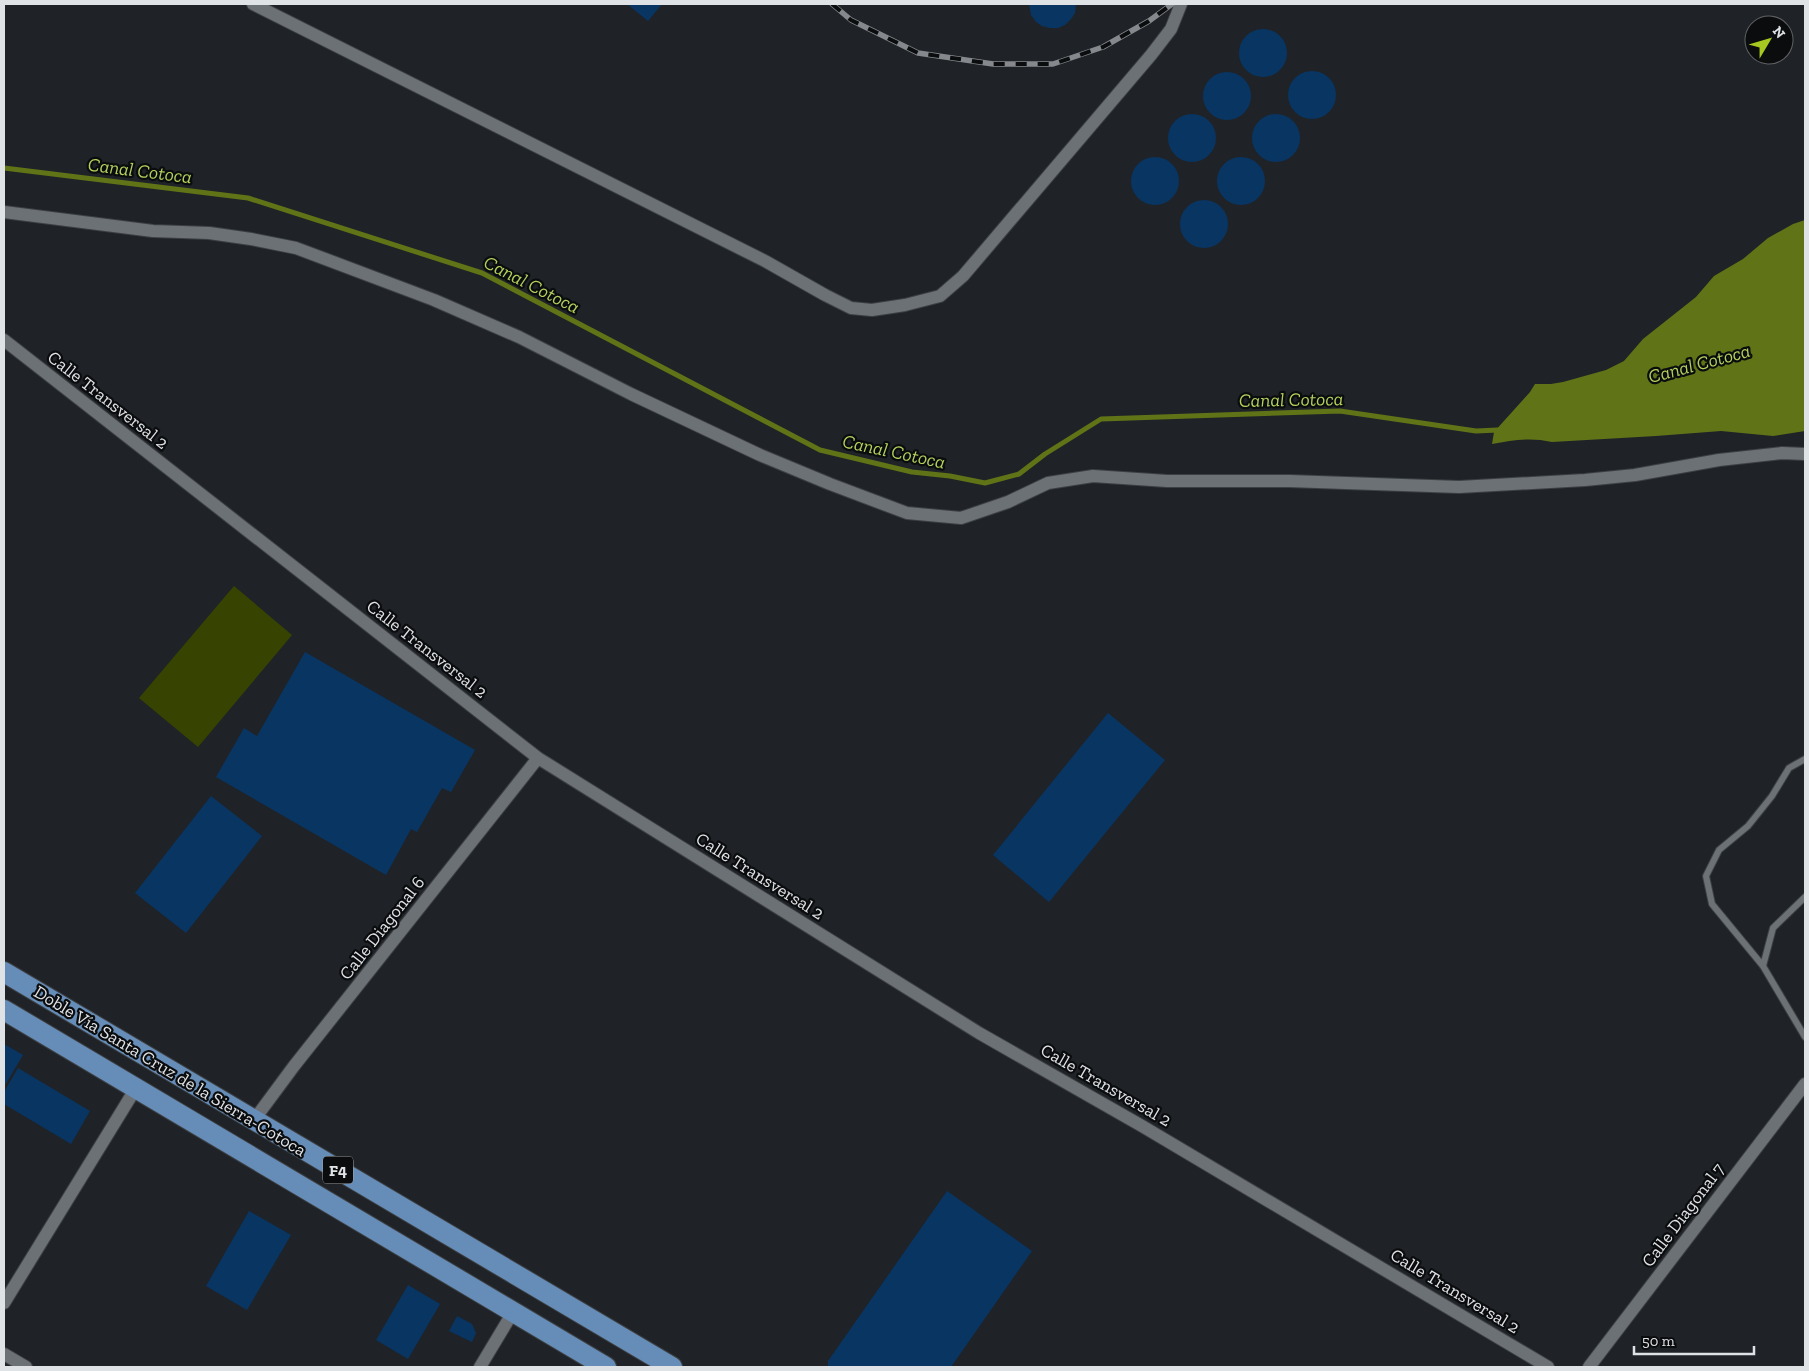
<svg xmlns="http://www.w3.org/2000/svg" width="1809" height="1371" font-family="'Zilla Slab',serif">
<rect width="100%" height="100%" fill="#1f2327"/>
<path fill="#374401" d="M234,586L292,635L198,747L139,698Z"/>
<path fill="#607417" d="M1805,220V431L1773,436L1721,431L1656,436L1552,442C1531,437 1513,440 1492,444L1494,432L1530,392L1535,384H1551L1563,382L1606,370L1624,361L1643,339L1696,297L1714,276L1743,259L1768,238L1793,224Z"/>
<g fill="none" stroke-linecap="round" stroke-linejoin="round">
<path stroke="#607417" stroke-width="5" d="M4,168L248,198L482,273L820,450L912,472L950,476L985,483L1019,474L1045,454L1101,419L1340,411L1476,431L1498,430"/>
</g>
<path fill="#093563" d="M627,4H662L648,21Z
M1029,4H1076V5L1075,13L1071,19L1065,25L1058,28H1050L1042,26L1036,22L1031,15Z
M1239 53a24 24 0 1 1 48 0a24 24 0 1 1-48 0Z
M1288 95a24 24 0 1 1 48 0a24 24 0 1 1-48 0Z
M1203 96a24 24 0 1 1 48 0a24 24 0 1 1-48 0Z
M1168 138a24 24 0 1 1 48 0a24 24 0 1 1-48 0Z
M1252 138a24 24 0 1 1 48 0a24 24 0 1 1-48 0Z
M1217 181a24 24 0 1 1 48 0a24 24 0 1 1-48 0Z
M1131 181a24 24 0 1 1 48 0a24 24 0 1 1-48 0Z
M1180 224a24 24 0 1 1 48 0a24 24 0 1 1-48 0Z
M305,652L475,750L451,792L442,788L417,832L411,829L386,875L216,777L244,728L257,736Z
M1108,713L1165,760L1049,902L993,855Z
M211,796L262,836L186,933L135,893Z
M4,1044L23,1055L4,1087Z
M18,1068L90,1111L71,1144L4,1104V1092Z
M947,1191L1032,1251L951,1367H828V1361Z
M249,1211L291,1235L247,1310L206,1286Z
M408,1285L440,1304L408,1359L376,1340Z
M457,1316L472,1324L476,1333L472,1342L449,1331Z"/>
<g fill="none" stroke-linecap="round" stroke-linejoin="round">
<defs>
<path id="service" d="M1805,759L1789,768L1772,796L1748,826L1719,850L1706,876L1712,904L1763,966L1805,1037
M1763,966L1773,928L1805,897"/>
<path id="minor" d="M253,4L765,261L825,295L851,308L872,310L905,305L940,296L963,276L1151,55L1171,29L1181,4
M4,212L153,231L209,233L251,239L296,248L434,300L519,337L631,394L760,455L830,484L907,513L961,518L1008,502L1048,483L1093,476L1167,481H1289L1459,487L1585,480L1635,475L1719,460L1782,453L1805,454
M4,340L538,758L979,1033L1142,1126L1548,1367
M254,1120L294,1066L538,758
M4,1303L136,1088
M4,1354L26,1367
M480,1367L513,1312
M1589,1367L1805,1084"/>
<path id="trunk" d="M4,972L672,1367
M4,1010L606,1367"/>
</defs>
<use href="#service" stroke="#3d4043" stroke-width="8"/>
<use href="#minor" stroke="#3d4043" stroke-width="14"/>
<use href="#trunk" stroke="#3d4043" stroke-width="22"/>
<use href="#service" stroke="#6c7176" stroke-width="6"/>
<use href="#minor" stroke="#6c7176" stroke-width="12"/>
<use href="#trunk" stroke="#668cb8" stroke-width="20"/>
<defs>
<path id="rail" d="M832,4L851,20L918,53L993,64H1053L1103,47L1149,21L1172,4"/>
</defs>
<use href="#rail" stroke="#85888c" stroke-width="5.5"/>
<use href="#rail" stroke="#0a0c0e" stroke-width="4" stroke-dasharray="11" stroke-linecap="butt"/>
</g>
<g text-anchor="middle" stroke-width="4.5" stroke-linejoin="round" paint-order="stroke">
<rect fill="#0a0c0e" stroke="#a0a2a5" stroke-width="1" x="323" y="1156.5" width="30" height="27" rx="4"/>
<g font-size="16" font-weight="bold" fill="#e0e3e6">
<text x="338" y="1176">F4</text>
</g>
<g font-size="18" fill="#e0e3e6" stroke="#0a0c0e">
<text transform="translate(108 400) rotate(38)" y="6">Calle Transversal 2</text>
<text transform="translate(427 649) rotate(38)" y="6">Calle Transversal 2</text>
<text transform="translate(760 876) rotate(32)" y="6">Calle Transversal 2</text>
<text transform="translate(382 928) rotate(-52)" y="6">Calle Diagonal 6</text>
<text transform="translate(170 1071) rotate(31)" y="6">Doble Vía Santa Cruz de la Sierra-Cotoca</text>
<text transform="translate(1106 1085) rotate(30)" y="6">Calle Transversal 2</text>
<text transform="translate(1683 1215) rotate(-53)" y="6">Calle Diagonal 7</text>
<text transform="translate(1455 1291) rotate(31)" y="6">Calle Transversal 2</text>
</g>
<g font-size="19" font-style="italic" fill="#b3d05c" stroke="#0a0c0e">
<text transform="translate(140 170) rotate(7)" y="7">Canal Cotoca</text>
<text transform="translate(532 284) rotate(27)" y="7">Canal Cotoca</text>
<text transform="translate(1699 363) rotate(-15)" y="7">Canal Cotoca</text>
<text transform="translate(1291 399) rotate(-1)" y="7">Canal Cotoca</text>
<text transform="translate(894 451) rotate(12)" y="7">Canal Cotoca</text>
</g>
</g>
<rect width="1809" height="1371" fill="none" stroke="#e0e3e6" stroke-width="10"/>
<g transform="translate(1769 40) rotate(52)"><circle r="24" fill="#0a0c0e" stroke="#606264"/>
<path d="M0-4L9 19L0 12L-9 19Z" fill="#a6c820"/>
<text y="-8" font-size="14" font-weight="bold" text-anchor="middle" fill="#e0e3e6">N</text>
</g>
<path d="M1634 1346v8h120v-8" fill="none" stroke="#e0e3e6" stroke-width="2.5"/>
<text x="1642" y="1346" font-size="15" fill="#e0e3e6" stroke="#0a0c0e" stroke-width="4" paint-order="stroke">50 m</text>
</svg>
